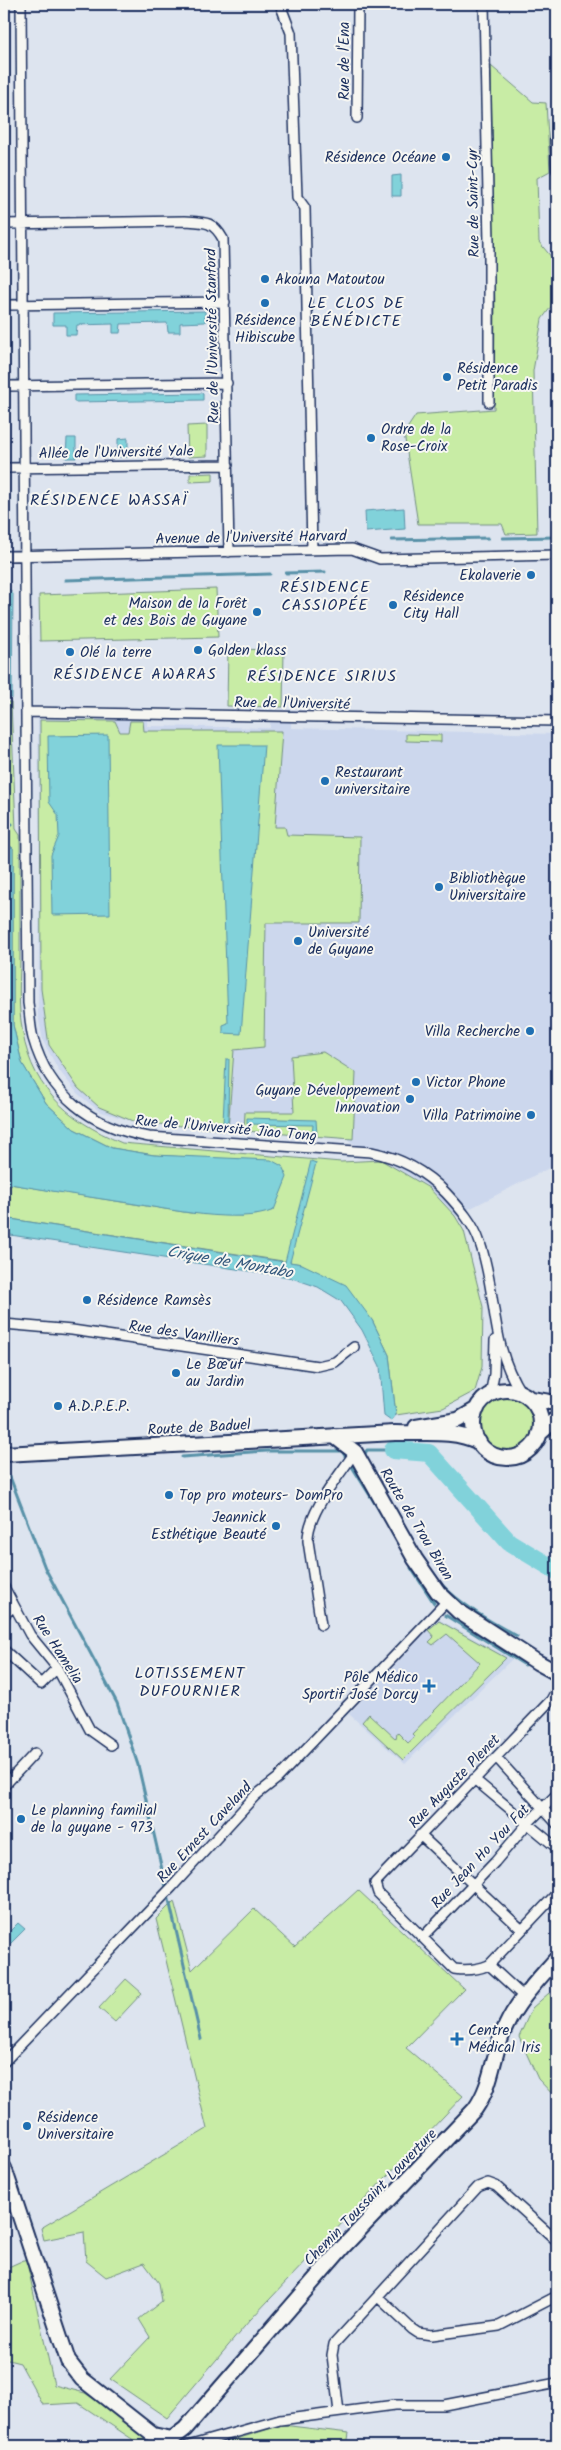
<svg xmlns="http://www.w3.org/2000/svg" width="561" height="2450" font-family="Kalam,sans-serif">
<rect width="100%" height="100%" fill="#dde4ef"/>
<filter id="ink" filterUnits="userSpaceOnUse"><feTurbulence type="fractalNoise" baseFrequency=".02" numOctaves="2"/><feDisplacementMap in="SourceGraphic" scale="10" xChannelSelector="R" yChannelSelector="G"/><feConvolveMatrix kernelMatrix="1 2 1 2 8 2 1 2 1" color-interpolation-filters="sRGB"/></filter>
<g filter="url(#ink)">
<path fill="#ccd7ed" d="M38,719L147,720V726L270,728V722H291V728L557,734V1164L455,1216L429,1188L346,1139L135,1122L99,1111L78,1094L58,1069L43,1041L38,1014L40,869Z
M438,1619L512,1659L405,1764L349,1714Z"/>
<path fill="#c8eca5" stroke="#728e82" d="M491,66L533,102L546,103L550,171L537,178L539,242L557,264L556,300L542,319L533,371L537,533L506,534L502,524H418L404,433L416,415L494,409L495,309Z
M4,73H9V106H4Z
M207,425V456L188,457L187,426Z
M213,473V481L190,482V474Z
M216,589L218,637L40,641L39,595Z
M228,649L284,650L283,707L227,706Z
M4,702H11L16,829L20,835C20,876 20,916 20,957C20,978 18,1000 21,1021C28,1085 65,1119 122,1143L341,1162L381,1160L429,1188L455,1216L464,1231L483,1307L482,1367L475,1391L443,1408L396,1415L389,1355L372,1320L302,1264L4,1218V1183L190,1213L243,1216L203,1158L154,1155L112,1148L74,1129L46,1103L22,1063L13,1025V848L4,843Z
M40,720L115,721L120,732H128L130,721H143L144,731H282L275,827H285L287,835L360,837L359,923H266L264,1047L234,1050L228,1130L135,1122L99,1107L78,1088L49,1045L41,989Z
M406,734L441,735V742L406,741Z
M323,1052L356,1073L353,1139L244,1131L245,1112H294L291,1056Z
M480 1423a27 27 0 1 1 54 0a27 27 0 1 1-54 0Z
M439,1621L506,1658L403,1760L362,1722L369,1714L396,1739L397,1732L408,1743L415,1737L412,1734L480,1663L447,1634L433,1645L429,1642L434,1637L428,1630Z
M358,1890L464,1989L406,2048L463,2096L250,2320L167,2418L110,2379L150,2337L139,2319L162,2301L159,2283L144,2263L106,2277L86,2261L84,2232L44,2240L41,2228L207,2129L156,1919L174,1901L192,1970L254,1909L295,1947Z
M126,1979L142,1993L115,2022L99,2008Z
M549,1993L557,2005V2056L555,2058L557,2063V2099L538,2079L519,2037L532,2008Z
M26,2259L54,2385L85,2393L155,2441L158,2446H137L138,2443L78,2403L43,2405L20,2363L4,2359V2269Z
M282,2425L349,2433L347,2446H214Z"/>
<path fill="#81d2da" stroke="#5891a8" d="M401,175V196H392V176Z
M205,311V322L180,323V332H168L167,323L121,324L120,333H113V324L77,325L76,335H66V325H53V313Z
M203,393V400L74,402V395Z
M67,438H76V458H66Z
M128,438V457H118V439Z
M404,508L405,529L366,532L365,511Z
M4,589H9L13,594L12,698H4Z
M108,735L110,914L52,915L51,855L59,836L58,815L49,802L48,736Z
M218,745H264L241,1034L223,1033V1025L228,1023Z
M4,843L13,848V1025L22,1063L46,1103L74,1129L112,1148L154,1155L271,1160L282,1166L287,1177L274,1210C239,1225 167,1209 129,1203C87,1197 46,1190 4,1183V1132L6,1130L4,1125Z
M226,1059H229L228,1122H223Z
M247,1118L316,1120L317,1135H312L313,1125L247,1124Z
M311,1161L316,1163L290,1262L302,1264L346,1285L372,1320L389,1355L396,1415L391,1421L384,1416L380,1366L362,1330L341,1301L318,1287L289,1277L4,1234V1218L285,1262Z
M18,1923L25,1929L9,1945L4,1937Z"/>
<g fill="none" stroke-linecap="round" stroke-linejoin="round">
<path stroke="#5891a8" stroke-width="3" d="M503,538L557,537
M392,540L488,538
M286,573L325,572
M65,580L270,574
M4,826L12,824
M4,1419L6,1444
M182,1457L267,1451H342L345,1456
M363,1457L367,1450H393
M351,1465L389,1526
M10,1477L45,1568L117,1703L138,1765L201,2039
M397,1540L407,1560
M411,1568L434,1603
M438,1581C461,1605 489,1621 517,1636
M445,1615L525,1665"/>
<path stroke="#81d2da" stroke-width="18" d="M393,1450L429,1453L509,1542L557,1571"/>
<defs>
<path id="street" d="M21,4L28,1003C30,1014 30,1027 33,1038C49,1095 91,1127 149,1137L371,1152C401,1158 425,1171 446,1193C460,1208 474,1224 480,1243C498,1295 489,1343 521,1393
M280,4L291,33L297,197L305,208L312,550
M484,4L489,243V402
M357,118L358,4
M557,124L555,139L557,170
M4,224L185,221C205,222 213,221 223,239L229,552
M4,305L225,302
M4,386L227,383
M4,468L228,465
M4,556L352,549L380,559L557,555
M27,712L557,721
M4,1324L72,1330L318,1366L335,1362L354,1347
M490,1395L494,1374L495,1340
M4,1587L30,1635L57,1668L90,1730L111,1745
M4,1615L14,1606
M321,1625L308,1541C307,1513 339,1476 355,1452
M4,1650L41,1684L57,1668
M557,1689L551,1700L375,1883L378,1893L454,1969C467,1971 477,1970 489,1965L557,1893
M496,1757L557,1824
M474,1779L557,1848
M4,1786L35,1753
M420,1835L522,1930
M423,1937L495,1862L527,1824L557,1794
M489,1965L524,1997
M4,2062L172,1887L255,1796L278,1778L447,1601
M378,2297L412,2329L418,2333L432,2335L499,2326L557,2296
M339,2412L332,2355L334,2344L478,2187L488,2183L496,2186L557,2241
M188,2446L280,2420L395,2405H444L557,2383"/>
<path id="secondary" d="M473 1424a34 34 0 1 1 68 0a34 34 0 1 1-68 0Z
M531,1399L557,1403
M416,1427L458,1420L477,1409
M539,1434L557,1418
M334,1436L355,1452L415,1559L438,1592L458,1611L537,1662L557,1673
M4,1454L395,1433C422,1434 454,1429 479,1442
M4,2168L68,2361L82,2379L153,2435L172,2439L185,2429L343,2247L475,2109C494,2082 492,2053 506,2026C518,2000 539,1979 557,1958"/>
</defs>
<use href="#street" stroke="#1b2f5e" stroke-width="12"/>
<use href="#secondary" stroke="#1b2f5e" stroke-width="18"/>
<use href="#street" stroke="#f6f6f2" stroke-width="9"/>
<use href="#secondary" stroke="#f6f6f2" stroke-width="14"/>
</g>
</g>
<g fill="#1f6fb2" stroke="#f6f6f2" stroke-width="2">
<circle cx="446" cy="157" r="5"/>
<circle cx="265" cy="279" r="5"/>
<circle cx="265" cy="303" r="5"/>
<circle cx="447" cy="377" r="5"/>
<circle cx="371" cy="438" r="5"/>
<circle cx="531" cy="575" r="5"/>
<circle cx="393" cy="605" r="5"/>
<circle cx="257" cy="612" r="5"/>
<circle cx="198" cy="650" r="5"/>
<circle cx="70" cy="652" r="5"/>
<circle cx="325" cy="781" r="5"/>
<circle cx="439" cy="887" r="5"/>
<circle cx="298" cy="941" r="5"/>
<circle cx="530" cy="1031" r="5"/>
<circle cx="416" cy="1082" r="5"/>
<circle cx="410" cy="1099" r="5"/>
<circle cx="531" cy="1115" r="5"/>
<circle cx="87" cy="1300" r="5"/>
<circle cx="176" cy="1373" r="5"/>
<circle cx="58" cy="1406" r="5"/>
<circle cx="169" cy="1495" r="5"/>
<circle cx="276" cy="1526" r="5"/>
<path d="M426.5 1678.5h5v5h5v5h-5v5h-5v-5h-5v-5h5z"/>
<circle cx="21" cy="1819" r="5"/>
<path d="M454.5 2031.5h5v5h5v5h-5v5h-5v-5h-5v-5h5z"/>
<circle cx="27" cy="2126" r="5"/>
</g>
<g text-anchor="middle" stroke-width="4" stroke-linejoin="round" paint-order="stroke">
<g font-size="15" fill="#1b2f5e" stroke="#f6f6f2">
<text transform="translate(344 61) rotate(-90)" y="5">Rue de l'Ena</text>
<text transform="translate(473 203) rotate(-91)" y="5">Rue de Saint-Cyr</text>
<text transform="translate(212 336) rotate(-91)" y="5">Rue de l'Université Stanford</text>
<text transform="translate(116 452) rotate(-1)" y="5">Allée de l'Université Yale</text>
<text transform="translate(251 537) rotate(-1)" y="5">Avenue de l'Université Harvard</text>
<text transform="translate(292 703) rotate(1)" y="5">Rue de l'Université</text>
<text transform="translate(226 1128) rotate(5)" y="5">Rue de l'Université Jiao Tong</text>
<text transform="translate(184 1333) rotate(8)" y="5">Rue des Vanilliers</text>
<text transform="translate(199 1427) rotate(-3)" y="5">Route de Baduel</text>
<text transform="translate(417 1524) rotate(59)" y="5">Route de Trou Biran</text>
<text transform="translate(58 1649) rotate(57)" y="5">Rue Hamelia</text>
<text transform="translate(454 1781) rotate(-46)" y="5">Rue Auguste Plenet</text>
<text transform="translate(204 1832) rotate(-47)" y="5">Rue Ernest Caveland</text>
<text transform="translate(480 1856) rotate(-47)" y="5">Rue Jean Ho You Fat</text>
<text transform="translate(370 2197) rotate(-46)" y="5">Chemin Toussaint Louverture</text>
</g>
<g font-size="15" fill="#1b2f5e" stroke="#f6f6f2" text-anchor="start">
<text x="436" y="162" text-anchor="end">Résidence Océane</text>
<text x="275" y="284">Akouna Matoutou</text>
<text x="265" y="325" text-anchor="middle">Résidence<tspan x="265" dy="17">Hibiscube</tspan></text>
<text x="457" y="373">Résidence<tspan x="457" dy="17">Petit Paradis</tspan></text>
<text x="381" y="434">Ordre de la<tspan x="381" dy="17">Rose-Croix</tspan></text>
<text x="521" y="580" text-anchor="end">Ekolaverie</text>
<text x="403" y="601">Résidence<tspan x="403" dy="17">City Hall</tspan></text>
<text x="247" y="608" text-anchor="end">Maison de la Forêt<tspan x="247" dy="17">et des Bois de Guyane</tspan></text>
<text x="208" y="655">Golden klass</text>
<text x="80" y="657">Olé la terre</text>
<text x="335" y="777">Restaurant<tspan x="335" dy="17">universitaire</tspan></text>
<text x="449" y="883">Bibliothèque<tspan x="449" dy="17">Universitaire</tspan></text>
<text x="308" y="937">Université<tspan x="308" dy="17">de Guyane</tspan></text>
<text x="520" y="1036" text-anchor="end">Villa Recherche</text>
<text x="426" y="1087">Victor Phone</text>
<text x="400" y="1095" text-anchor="end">Guyane Développement<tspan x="400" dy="17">Innovation</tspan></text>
<text x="521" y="1120" text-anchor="end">Villa Patrimoine</text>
<text x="97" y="1305">Résidence Ramsès</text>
<text x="186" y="1369">Le Bœuf<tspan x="186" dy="17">au Jardin</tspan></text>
<text x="68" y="1411">A.D.P.E.P.</text>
<text x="179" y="1500">Top pro moteurs- DomPro</text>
<text x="266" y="1522" text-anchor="end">Jeannick<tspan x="266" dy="17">Esthétique Beauté</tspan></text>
<text x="418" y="1682" text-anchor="end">Pôle Médico<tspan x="418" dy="17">Sportif José Dorcy</tspan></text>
<text x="31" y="1815">Le planning familial<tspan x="31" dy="17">de la guyane - 973</tspan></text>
<text x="468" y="2035">Centre<tspan x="468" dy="17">Médical Iris</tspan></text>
<text x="37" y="2122">Résidence<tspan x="37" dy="17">Universitaire</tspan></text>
</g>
<g font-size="16" letter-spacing="1" fill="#1b2f5e" stroke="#f6f6f2">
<text x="356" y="308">LE CLOS DE<tspan x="356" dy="18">BÉNÉDICTE</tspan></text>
<text x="109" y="505">RÉSIDENCE WASSAÏ</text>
<text x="325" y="592">RÉSIDENCE<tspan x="325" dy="18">CASSIOPÉE</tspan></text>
<text x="135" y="679">RÉSIDENCE AWARAS</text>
<text x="322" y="681">RÉSIDENCE SIRIUS</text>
<text x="190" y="1678">LOTISSEMENT<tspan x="190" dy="18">DUFOURNIER</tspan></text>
</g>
<g font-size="16" font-style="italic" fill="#34587d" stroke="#f6f6f2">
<text transform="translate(230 1261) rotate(10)" y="6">Crique de Montabo</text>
</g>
</g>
<rect width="561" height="2450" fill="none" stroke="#f6f6f2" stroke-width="20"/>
<rect x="10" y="10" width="541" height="2430" fill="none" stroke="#1b2f5e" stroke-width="2" filter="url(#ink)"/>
</svg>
